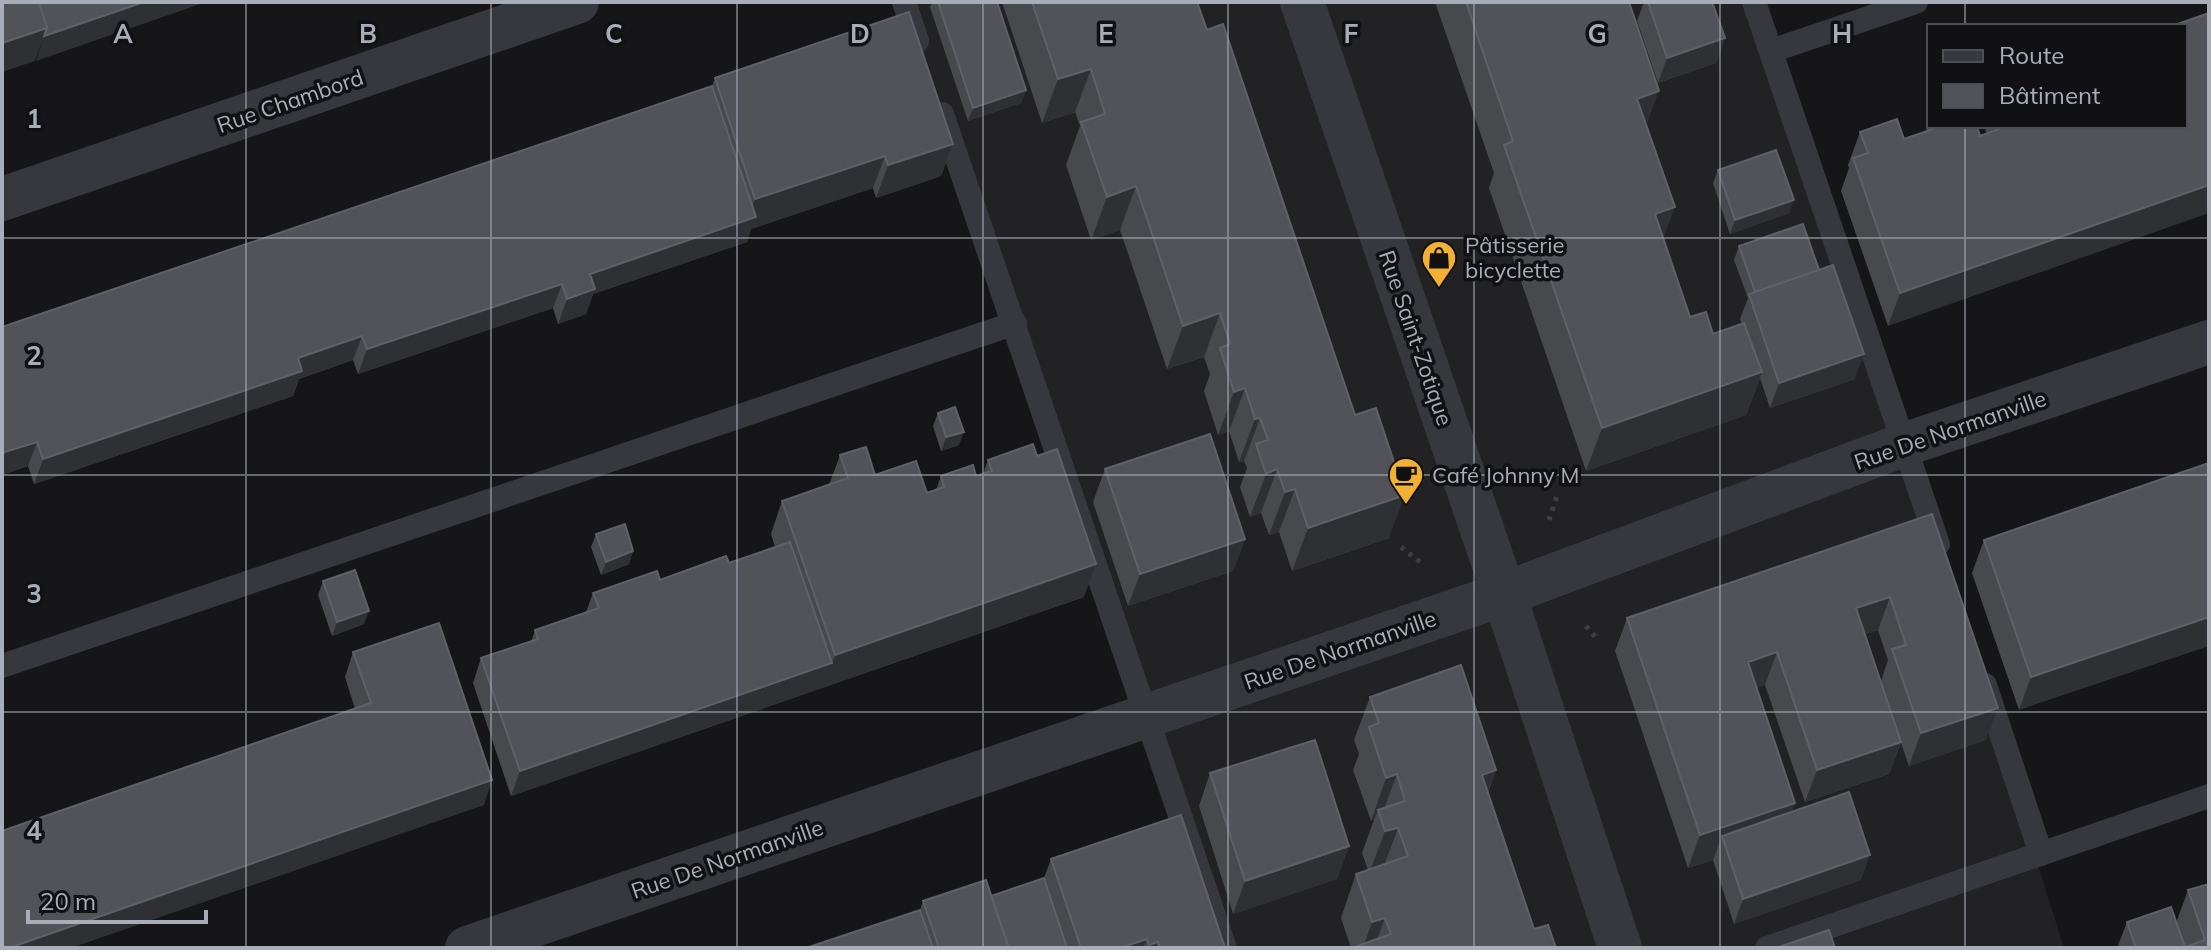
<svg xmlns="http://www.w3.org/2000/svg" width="2211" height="950" font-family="Mulish,sans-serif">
<rect width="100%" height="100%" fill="#161618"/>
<path fill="#222225" d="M903,2H1753L1906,444L2064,948H1217Z"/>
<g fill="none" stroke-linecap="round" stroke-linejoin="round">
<path stroke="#3d3f44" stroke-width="5" stroke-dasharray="4 6" stroke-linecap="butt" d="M1549,520L1558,493
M1401,547L1420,562
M1586,626L1597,639"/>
<path stroke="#37383d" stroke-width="24" d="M904,2L917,41
M1754,2L1938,544
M1771,51L1916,2
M942,114L1225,948
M2,666L1015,323
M1985,685L2041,854
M1767,948L2209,796"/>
<path stroke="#37383d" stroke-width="44" d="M2,199L577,2
M467,948L1504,594L1906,444L2209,342"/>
<path stroke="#37383d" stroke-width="44" d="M1302,2L1504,594L1620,948"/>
</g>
<path fill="#47494d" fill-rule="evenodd" d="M932,2H938L1026,90L1021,103L968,121L930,7Z
M1002,2H1197L1389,538L1292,571L1279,532L1269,535L1261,513L1250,517L1240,487L1247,468L1244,461L1239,462L1229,431L1218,435L1204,391L1210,374L1204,357L1167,369L1120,230L1091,240L1066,165L1080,126L1075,112L1042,123Z
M1435,2H1629L1663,238L1690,317L1713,334L1742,324L1740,319L1748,298L1734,260L1739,246L1855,379L1770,408L1760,378L1746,415L1586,471L1489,188L1494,173Z
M1644,2H1712L1725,38L1716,63L1658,83L1637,21Z
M715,78L953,144L941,176L876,198L873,188L751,229L747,242L593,294L586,314L558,324L553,308L358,374L353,360L299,379L293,396L34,484L28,466L2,475V327L712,86Z
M1929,124V126H1977L1980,136L1987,134L1984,126H2185L1888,326L1841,191L1849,168L1848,165L1860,132L1904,139L1926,132Z
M1718,170L1789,213L1730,234L1713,183Z
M938,413L959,445L941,451L933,426Z
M840,455L875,475L927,493L936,490L941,476H976L983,474L988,460L1084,597L511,796L473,683L481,658L531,642L535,630L586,612L593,593L660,580L729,563L775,547L771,534L782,501L829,485Z
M2209,463L2019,710L1972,573L1984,540Z
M1105,469L1245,539L1233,571L1128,606L1093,502Z
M1932,514L1986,740L1909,766L1901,743L1889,774L1805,802L1765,685L1756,688L1795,803L1792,811L1861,880L1734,924L1713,860L1688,868L1615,651L1627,618ZM1878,630L1888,660L1881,681L1865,634Z
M596,534L633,551L629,564L601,575L591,547Z
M323,581L364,624L332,636L318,595Z
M353,652L484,805L355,709L345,677Z
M1370,697L1496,770L1488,793L1534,929L1556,948H1351L1341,918L1356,874L1368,870L1362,853L1374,820L1371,821L1353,770L1359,754L1354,740Z
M1210,773L1349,846L1337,879L1233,914L1199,806Z
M1051,859L1225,948H806L920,910L923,901L991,896L1044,878Z
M2188,890L2209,948H2117L2127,922L2176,923Z"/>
<path fill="#2f3033" d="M144,2H206L36,61L44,36Z
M47,28L35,61L2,72V43Z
M1725,38L1716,63L1658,83L1667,58Z
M1091,69L1075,112L1042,123L1058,79Z
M1026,90L1021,103L968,121L973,108Z
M1659,91L1643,134L1637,99Z
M953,144L941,176L876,198L888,165Z
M885,156L873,188L751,229L747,242L593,294L586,314L558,324L567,299L590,274L747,220L755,199Z
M2209,185V213L1888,326L1900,293Z
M1136,186L1120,230L1091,240L1107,197Z
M1794,200L1789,213L1730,234L1735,220Z
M1675,207L1659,250L1655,214Z
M562,284L553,308L358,374L367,349Z
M1220,313L1204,357L1167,369L1183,326Z
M362,336L353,360L299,379L293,396L34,484L43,459L298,358Z
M1864,354L1855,379L1770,408L1779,383Z
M1762,372L1746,415L1586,471L1602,428Z
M1245,388L1229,431L1218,435L1234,392Z
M1260,418L1244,461L1239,462L1255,419Z
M964,432L959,445L941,451L946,437Z
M37,442L28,466L2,475V453Z
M1277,469L1261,513L1250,517L1266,474Z
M1295,489L1279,532L1269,535L1285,492Z
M1405,495L1389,538L1292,571L1308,528Z
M1245,539L1233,571L1128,606L1140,574Z
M633,551L629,564L601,575L606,562Z
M1096,564L1084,597L511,796L520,771L832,663L835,655Z
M1890,597L1878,630L1844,641L1856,608Z
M369,611L364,624L332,636L337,622Z
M2209,617V646L2019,710L2031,677Z
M1777,652L1765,685L1736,695L1748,662Z
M1998,708L1986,740L1909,766L1921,733Z
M1901,742L1889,774L1805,802L1817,770Z
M1496,770L1480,813L1482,775Z
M1397,774L1381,817L1378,810L1374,820L1371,821L1386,778Z
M492,780L484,805L71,948H9Z
M1795,803L1784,836H1722L1713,860L1688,868L1700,835Z
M1398,828L1382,871L1369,874L1385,831Z
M1349,846L1337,879L1233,914L1245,881Z
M1870,855L1861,880L1734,924L1743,899Z
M1385,918L1374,948H1363L1372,922Z
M1147,939L1143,948H1120Z
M1158,942L1156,948H1148L1149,945Z"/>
<path fill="#525359" stroke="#5f6168" stroke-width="2" d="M2,2H39L47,28L2,43Z
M39,2H144L44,36L47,28Z
M938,2H997L1026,90L973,108Z
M1032,2H1197L1207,30L1223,24L1355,415L1376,408L1405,495L1308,528L1295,489L1285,492L1277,469L1266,474L1256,444L1268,440L1260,418L1255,419L1245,388L1234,392L1220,348L1230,344L1220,313L1183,326L1136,186L1107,197L1081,122L1105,114L1091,69L1058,79Z
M1466,2H1629L1659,91L1637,99L1675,207L1655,214L1690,317L1706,312L1713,334L1744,323L1762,372L1602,428L1504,145L1513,141Z
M1648,2H1712L1725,38L1667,58Z
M909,12L953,144L888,165L885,156L755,199L715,78Z
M2209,13V185L1900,293L1853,158L1868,153L1860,132L1897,119L1904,139L1936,128L1935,126H1977L1980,136L2007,126H2185V26H2172Z
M712,86L756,217L590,274L595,289L567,299L562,284L367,349L362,336L298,358L302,371L43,459L37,442L2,453V327Z
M1776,150L1794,200L1735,220L1718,170Z
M1803,224L1819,270L1755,292L1739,246Z
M1833,265L1864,354L1779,383L1749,294Z
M955,407L964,432L946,437L938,413Z
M1210,434L1245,539L1140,574L1105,469Z
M1033,444L1037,456L1057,449L1096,564L835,655L782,501L848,478L840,455L866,447L875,475L916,461L927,493L944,487L941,476L973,465L976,476L992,471L988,460Z
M2209,463V617L2031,677L1984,540Z
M1932,514L1998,708L1921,733L1892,649L1906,645L1890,597L1856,608L1901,742L1817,770L1777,652L1748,662L1795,803L1700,835L1627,618Z
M625,524L633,551L606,562L596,534Z
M790,542L832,663L520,771L481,658L538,639L535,630L599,608L593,593L657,571L660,580L726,556L729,563Z
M355,570L369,611L337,622L323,581Z
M439,623L492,780L9,948H2V831L371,703L353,652Z
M1461,665L1496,770L1482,775L1534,929L1548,925L1556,948H1352L1391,934L1385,918L1372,922L1356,874L1408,856L1398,828L1385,831L1378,810L1405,801L1397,774L1386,778L1369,727L1379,723L1370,697Z
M1315,740L1349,846L1245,881L1210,773Z
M1849,792L1870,855L1743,899L1722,836Z
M1181,815L1225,948H1160L1158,942L1149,945L1147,939L1120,948H1081L1051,859Z
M1044,878L1067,948H1009L991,896Z
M986,880L1009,948H939L923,901Z
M2209,884V948H2136L2127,922L2171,907L2185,947L2205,940L2188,890Z
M920,910L933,948H806Z
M1829,930L1835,948H1776Z"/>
<path fill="none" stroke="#a8adb8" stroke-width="2" stroke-opacity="0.55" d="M246,2V948M491,2V948M737,2V948M983,2V948M1228,2V948M1474,2V948M1720,2V948M1965,2V26M1965,126V948M2,238H2209M2,475H2209M2,712H2209"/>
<defs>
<symbol id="shop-pin" viewBox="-11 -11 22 30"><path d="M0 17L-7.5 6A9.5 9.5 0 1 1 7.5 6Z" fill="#f2b134" stroke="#111113"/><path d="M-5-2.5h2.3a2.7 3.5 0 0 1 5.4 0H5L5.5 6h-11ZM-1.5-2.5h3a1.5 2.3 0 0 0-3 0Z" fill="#111"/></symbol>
<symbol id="cafe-pin" viewBox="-11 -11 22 30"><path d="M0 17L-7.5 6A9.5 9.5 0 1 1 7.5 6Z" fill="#f2b134" stroke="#111113"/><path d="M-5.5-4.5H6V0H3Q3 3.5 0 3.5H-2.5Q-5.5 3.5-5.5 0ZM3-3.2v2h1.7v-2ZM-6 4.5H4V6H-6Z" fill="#111"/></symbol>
</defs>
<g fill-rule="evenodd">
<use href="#shop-pin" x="1419" y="238" width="40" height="54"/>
<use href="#cafe-pin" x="1386" y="455" width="40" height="54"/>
</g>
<g text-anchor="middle" stroke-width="7" stroke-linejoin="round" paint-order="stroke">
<g font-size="22" fill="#a8adb8" stroke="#111113">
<text transform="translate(290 101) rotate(-19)" y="8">Rue Chambord</text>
<text transform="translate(1416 338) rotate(71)" y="8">Rue Saint-Zotique</text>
<text transform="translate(1950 430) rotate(-19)" y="8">Rue De Normanville</text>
<text transform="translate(1340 650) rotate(-19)" y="8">Rue De Normanville</text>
<text transform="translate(727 859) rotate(-19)" y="8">Rue De Normanville</text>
</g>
<g font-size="22" fill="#a8adb8" stroke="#111113" text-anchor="start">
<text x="1465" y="253">Pâtisserie<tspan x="1465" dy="25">bicyclette</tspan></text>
<text x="1432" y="483">Café Johnny M</text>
</g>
</g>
<g font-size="26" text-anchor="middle" font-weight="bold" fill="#a8adb8" stroke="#111113" stroke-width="7" stroke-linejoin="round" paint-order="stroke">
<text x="123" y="43">A</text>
<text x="368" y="43">B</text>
<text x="614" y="43">C</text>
<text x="860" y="43">D</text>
<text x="1106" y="43">E</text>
<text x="1351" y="43">F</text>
<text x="1597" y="43">G</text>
<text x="1842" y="43">H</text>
<text x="34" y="128">1</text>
<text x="34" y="365">2</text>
<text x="34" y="603">3</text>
<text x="34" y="840">4</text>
</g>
<rect width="2211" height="950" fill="none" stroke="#a8adb8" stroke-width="8"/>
<rect x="1927" y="24" width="260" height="104" fill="#111113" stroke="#4d4f55" stroke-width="2"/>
<rect x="1943" y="50" width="40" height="12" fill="#37383d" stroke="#4d4f55" stroke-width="2"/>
<text x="1999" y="64" font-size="24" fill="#a8adb8">Route</text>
<rect x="1943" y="84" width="40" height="24" fill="#525359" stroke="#4d4f55" stroke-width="2"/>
<text x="1999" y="104" font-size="24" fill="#a8adb8">Bâtiment</text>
<path d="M28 910v12h178v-12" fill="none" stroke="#a8adb8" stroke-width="4"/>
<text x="40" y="910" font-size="24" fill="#a8adb8" stroke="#111113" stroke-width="6" paint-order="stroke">20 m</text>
</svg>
